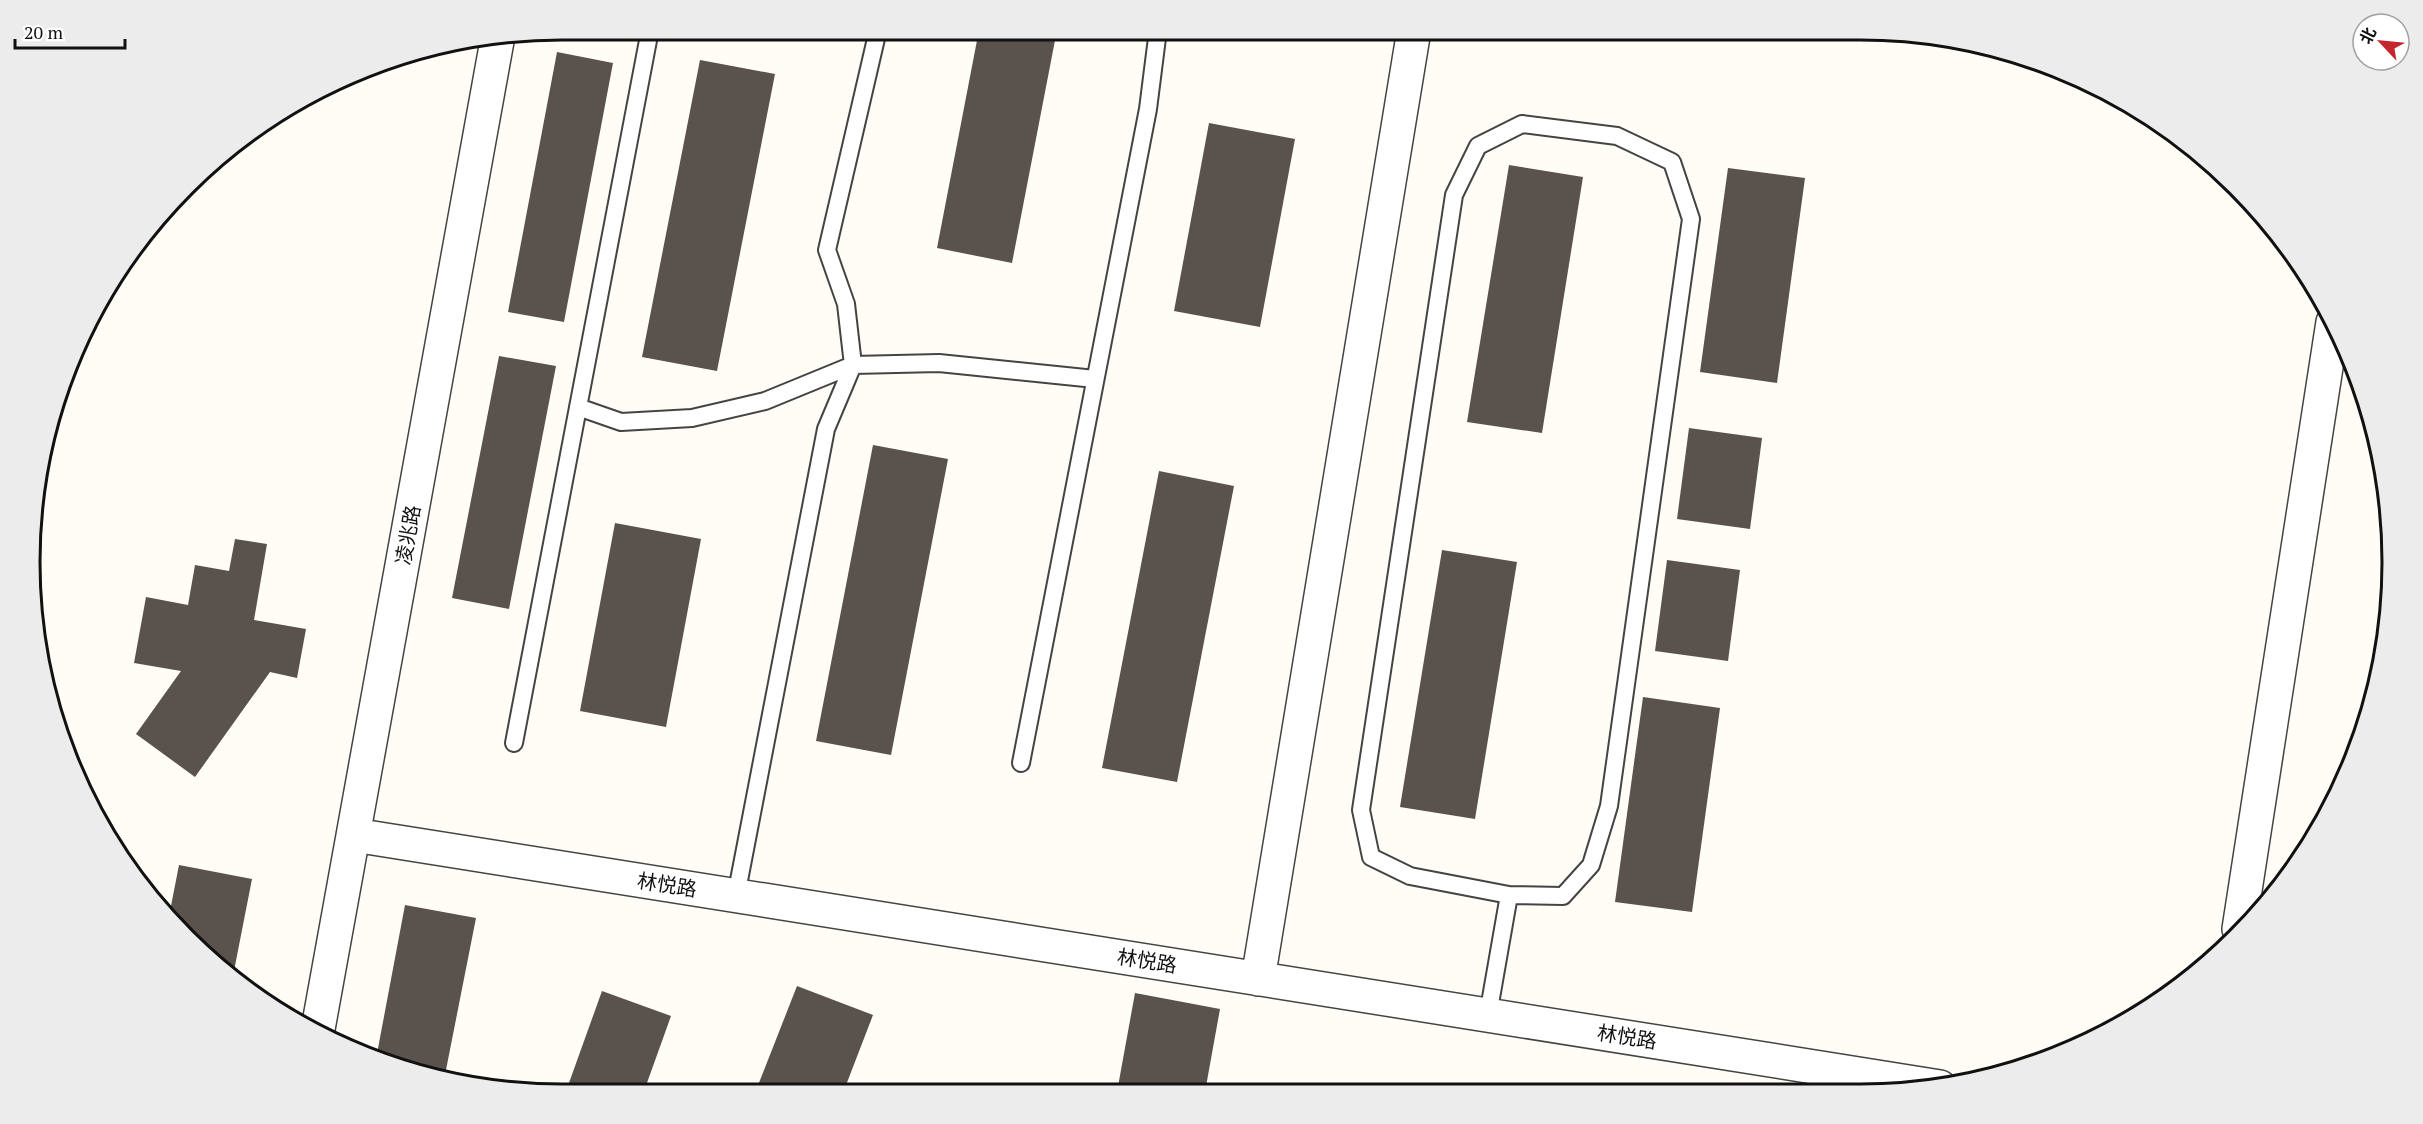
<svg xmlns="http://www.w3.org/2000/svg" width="2423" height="1124" font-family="'PT Serif','Noto Sans SC',serif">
<rect width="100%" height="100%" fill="#fffdf5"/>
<path fill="#5a524d" d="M979,30H1057L1012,263L937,248Z
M557,52L613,63L564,322L508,312Z
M700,60L775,74L717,371L642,357Z
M1209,123L1295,139L1260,327L1174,311Z
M1509,165L1583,177L1542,433L1467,422Z
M1728,168L1805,178L1777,383L1700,372Z
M499,356L556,366L509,609L452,598Z
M1689,428L1762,438L1750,529L1677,519Z
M873,445L948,459L891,755L816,741Z
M1159,471L1234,486L1177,782L1102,768Z
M615,523L701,539L666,727L580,711Z
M235,539L267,544L254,620L306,629L297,678L270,672L195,777L136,734L181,671L134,663L146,597L188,605L195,565L229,571Z
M1442,550L1517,562L1475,819L1400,807Z
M1667,560L1740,570L1728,661L1655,651Z
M1643,697L1720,708L1692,912L1615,902Z
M179,865L252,879L233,976L211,962L170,911Z
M405,905L476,918L444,1080L376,1059Z
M797,986L873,1015L843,1093H755Z
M602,991L671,1016L643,1094H565Z
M1135,993L1220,1009L1205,1092H1117Z"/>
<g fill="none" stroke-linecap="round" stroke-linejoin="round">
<defs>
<path id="lane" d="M578,407L621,422L692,418L765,401L853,365L939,363L1095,379
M514,743L650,30
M1021,763L1148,109L1158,30
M736,896L826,429L853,365L846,304L827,250L878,30
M1488,1015L1509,895L1410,876L1371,857L1361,810L1454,195L1478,146L1522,124L1617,136L1672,162L1691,219L1609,806L1591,865L1563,896L1509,895"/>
<path id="street" d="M354,835L1940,1087
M2239,929L2333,322
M1258,979L1414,30
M318,1029L497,41"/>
</defs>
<use href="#lane" stroke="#444" stroke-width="20"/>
<use href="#street" stroke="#444" stroke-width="36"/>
<use href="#lane" stroke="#fff" stroke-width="16"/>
<use href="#street" stroke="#fff" stroke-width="33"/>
</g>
<g text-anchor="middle" stroke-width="6" stroke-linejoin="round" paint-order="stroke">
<g font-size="20" fill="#111" stroke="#fff">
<text transform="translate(408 535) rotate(-80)" y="7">凌兆路</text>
<text transform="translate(667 885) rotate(9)" y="7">林悦路</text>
<text transform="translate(1147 961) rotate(9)" y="7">林悦路</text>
<text transform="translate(1627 1037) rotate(9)" y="7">林悦路</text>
</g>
</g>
<path d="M0 0H2423V1124H0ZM562 40H1860A522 522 0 0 1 2382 562V562A522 522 0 0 1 1860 1084H562A522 522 0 0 1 40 562V562A522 522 0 0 1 562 40Z" fill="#ececec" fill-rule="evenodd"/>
<path fill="none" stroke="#111" stroke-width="3" d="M562 40H1860A522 522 0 0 1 2382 562V562A522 522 0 0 1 1860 1084H562A522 522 0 0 1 40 562V562A522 522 0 0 1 562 40Z"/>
<g transform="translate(2381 42) rotate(296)"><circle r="28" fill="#ffffff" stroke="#a0a0a0" stroke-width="1.5"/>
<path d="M0-4.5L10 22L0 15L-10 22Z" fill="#c4262e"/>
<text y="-9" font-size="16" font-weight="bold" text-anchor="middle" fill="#111111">北</text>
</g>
<path d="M15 39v9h110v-9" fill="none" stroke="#111111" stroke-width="3"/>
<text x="24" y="39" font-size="18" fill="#111111" stroke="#ffffff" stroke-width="4.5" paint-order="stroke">20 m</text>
</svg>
